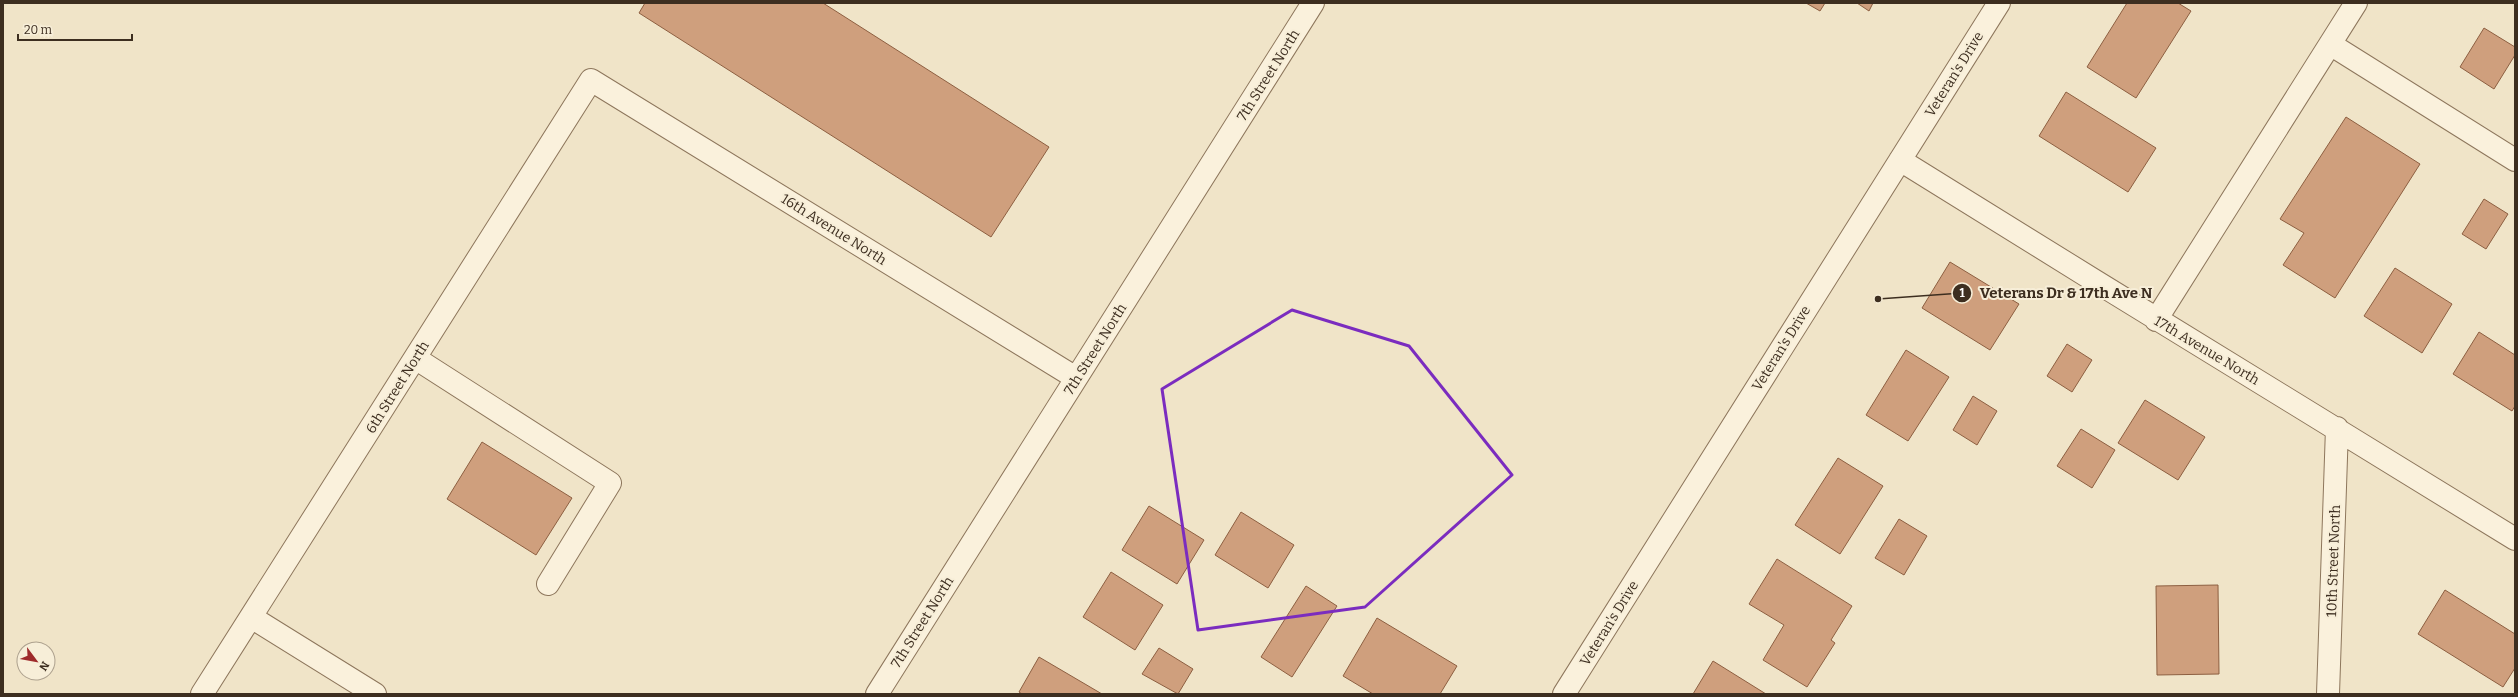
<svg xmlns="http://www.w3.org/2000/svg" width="2518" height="697" font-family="Bitter,serif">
<rect width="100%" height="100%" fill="#f0e4c8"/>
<path fill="#cf9f7d" stroke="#8d5f41" d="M645,3H823L1049,147L991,237L639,13Z
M1806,3H1825L1820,11Z
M1857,3H1873L1869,11Z
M2127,3H2178L2191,11L2136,98L2087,67Z
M2484,28L2515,47V55L2494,89L2460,67Z
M2066,92L2156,148L2128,192L2039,136Z
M2346,117L2420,164L2335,298L2283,265L2304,233L2280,219Z
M2484,199L2508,214L2486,249L2462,234Z
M1950,262L2019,304L1990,350L1922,308Z
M2395,268L2452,304L2422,353L2364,316Z
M2479,332L2515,355V406L2512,411L2453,374Z
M2067,344L2092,360L2072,392L2047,376Z
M1906,350L1949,377L1908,441L1866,415Z
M1973,396L1997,411L1977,445L1953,430Z
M2145,400L2205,437L2178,480L2118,443Z
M2081,429L2115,450L2092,488L2057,466Z
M482,442L572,498L536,555L447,499Z
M1838,458L1883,486L1840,554L1795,525Z
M1149,506L1204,540L1177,584L1122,550Z
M1241,512L1294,545L1268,588L1215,555Z
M1899,519L1927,536L1904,575L1875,558Z
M1777,559L1852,606L1831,640L1835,643L1807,687L1763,660L1784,625L1749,604Z
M1111,572L1163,605L1135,650L1083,617Z
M2218,585L2219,674L2157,675L2156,586Z
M1306,586L1337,606L1292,677L1261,657Z
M2445,590L2515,634V668L2503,687L2418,634Z
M1377,618L1457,666L1440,694H1373L1343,676Z
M1159,648L1193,669L1178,694L1142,674Z
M1039,657L1102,694H1022L1019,692Z
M1713,661L1766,694H1693Z"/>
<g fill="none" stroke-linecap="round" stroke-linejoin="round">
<defs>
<path id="minor" d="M2330,44L2515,160
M1900,160C2104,288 2311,412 2515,539
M2156,320L2356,3
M415,358L610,483L548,584
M251,617L375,694
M202,694L591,80L1076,378
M877,694L1313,3
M1564,694L1999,3
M2328,694L2337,428"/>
</defs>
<use href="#minor" stroke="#8d765c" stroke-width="24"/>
<use href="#minor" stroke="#faf1dc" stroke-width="22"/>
</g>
<path fill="none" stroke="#7b2cbf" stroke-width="3" stroke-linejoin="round" d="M1292,310L1409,346L1512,475L1365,607L1198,630L1162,389Z"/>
<g text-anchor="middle" stroke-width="4" stroke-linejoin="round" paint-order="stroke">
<g font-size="14" fill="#3d2e20" stroke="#f7eed8">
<text transform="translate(1954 74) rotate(-58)" y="5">Veteran's Drive</text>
<text transform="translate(1268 75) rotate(-58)" y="5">7th Street North</text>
<text transform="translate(834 229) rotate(32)" y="5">16th Avenue North</text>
<text transform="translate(1781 348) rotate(-58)" y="5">Veteran's Drive</text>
<text transform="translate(1095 349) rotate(-58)" y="5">7th Street North</text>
<text transform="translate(2207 350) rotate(31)" y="5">17th Avenue North</text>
<text transform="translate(397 387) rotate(-58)" y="5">6th Street North</text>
<text transform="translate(2333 561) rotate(-88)" y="5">10th Street North</text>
<text transform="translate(922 622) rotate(-58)" y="5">7th Street North</text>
<text transform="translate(1609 623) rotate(-58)" y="5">Veteran's Drive</text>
</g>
</g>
<path fill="none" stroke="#3d2e20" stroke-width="1.5" d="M1878 299L1962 293"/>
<g fill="#3d2e20" stroke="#f7eed8" stroke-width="1.5">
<circle cx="1878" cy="299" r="4"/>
<circle cx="1962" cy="293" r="10"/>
</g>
<g font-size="12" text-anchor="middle" font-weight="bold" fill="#fff">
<text x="1962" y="297">1</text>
</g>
<g font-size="15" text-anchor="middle" font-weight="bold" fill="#3d2e20" stroke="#f7eed8" stroke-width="4" stroke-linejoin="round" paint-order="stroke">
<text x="2066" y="298">Veterans Dr &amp; 17th Ave N</text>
</g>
<rect width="2518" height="697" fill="none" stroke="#3d2e20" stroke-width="8"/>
<g transform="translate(36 661) rotate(122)"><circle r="19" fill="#f7eed8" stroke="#ada18e"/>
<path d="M0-3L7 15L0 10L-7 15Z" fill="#9e2a2b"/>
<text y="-6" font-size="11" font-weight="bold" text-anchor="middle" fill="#3d2e20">N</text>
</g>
<path d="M18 34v6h114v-6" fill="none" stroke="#3d2e20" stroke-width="2"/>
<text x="24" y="34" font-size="12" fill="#3d2e20" stroke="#f7eed8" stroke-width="3" paint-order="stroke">20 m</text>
</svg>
